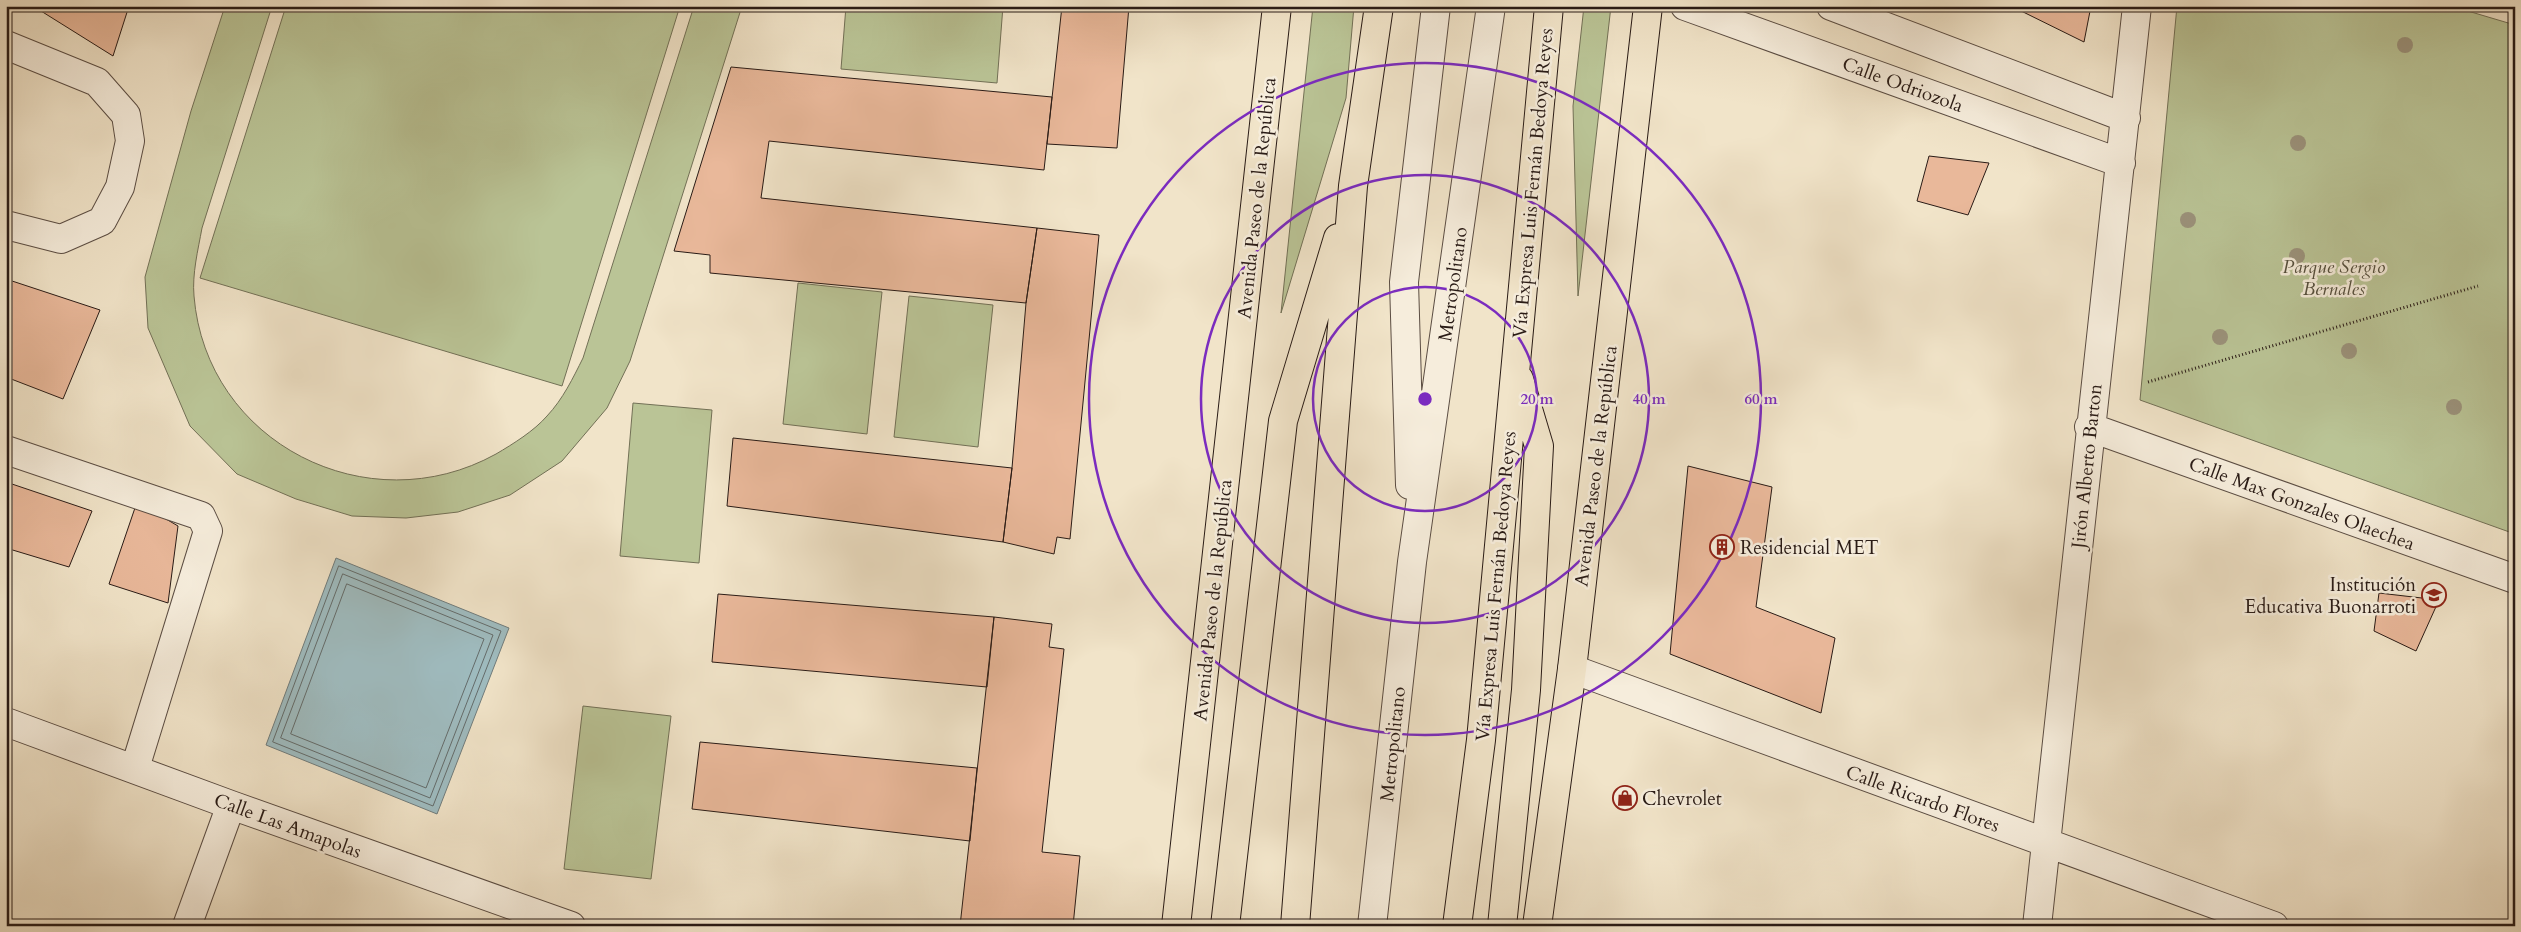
<svg xmlns="http://www.w3.org/2000/svg" width="2521" height="932" font-family="Cardo,serif">
<rect width="100%" height="100%" fill="#f1e4c9"/>
<filter id="stains"><feTurbulence type="fractalNoise" baseFrequency=".004" numOctaves="4"/><feColorMatrix values="0 0 0 0 .2 0 0 0 0 .09 0 0 0 0 .02 0 0 0 .5 -.17"/></filter>
<radialGradient id="worn" r=".72"><stop offset=".6" stop-color="#630" stop-opacity="0"/><stop offset="1" stop-color="#630" stop-opacity=".3"/></radialGradient>
<path fill="#bac496" stroke="#727056" d="M225,6H272L202,228C198,250 192,274 194,296C206,443 368,525 496,454C513,444 534,431 547,416C563,399 573,378 583,358L694,6H742L630,361L607,408L562,461L510,495L458,512L406,518L352,516L296,499L237,474L190,426L148,328L145,277L191,111Z
M286,6H680L562,386L200,278Z
M846,6H1003L997,83L841,69Z
M1313,6H1354L1346,98L1281,313Z
M1584,6H1611L1578,296L1573,106Z
M2177,6H2451L2515,25V534L2140,400Z
M798,283L882,292L867,434L783,424Z
M909,296L993,305L978,447L894,437Z
M633,403L712,410L699,563L620,556Z
M583,706L671,716L651,879L564,869Z"/>
<path fill="#9fbcc0" stroke="#707c7c" d="M336,558L509,628L437,814L266,745Z"/>
<g fill="none" stroke-linecap="round" stroke-linejoin="round">
<path stroke="#646c6b" stroke-width="1" d="M339,566L501,631L433,806L273,742Z
M343,574L493,635L430,798L281,738Z
M347,584L484,639L426,788L291,734Z"/>
</g>
<path fill="#e9b89a" stroke="#291b16" d="M33,6H129L113,56Z
M1062,6H1129L1117,148L1047,144Z
M2011,6H2091L2084,42Z
M731,67L1052,97L1044,170L769,141L761,198L1037,228L1026,303L710,273V255L674,251Z
M1929,156L1989,163L1968,215L1917,201Z
M1037,228L1099,235L1070,539L1057,537L1054,554L1003,542L1012,468L1026,303Z
M6,279L100,310L63,399L6,377Z
M733,438L1012,468L1003,542L727,506Z
M1688,466L1772,487L1756,607L1835,638L1821,713L1670,654Z
M6,482L92,511L69,567L6,548Z
M137,502L178,526L168,603L109,584Z
M2379,593L2439,600L2416,651L2374,631Z
M718,594L994,617L987,687L712,662Z
M994,617L1052,624L1049,647L1064,649L1042,852L1080,856L1073,926H960Z
M700,742L977,768L970,841L692,809Z"/>
<g fill="none" stroke-linecap="round" stroke-linejoin="round">
<defs>
<path id="minor" d="M1685,6L2121,163
M1831,6L2126,118
M6,45L97,82L126,115L130,141L120,187L102,221L61,239L6,225
M2089,427L2515,579
M6,450L201,516L208,531L135,768
M1410,485L1404,282L1436,6
M1572,669L2274,926
M6,722L231,805L571,926
M187,926L231,805
M1372,926L1412,562L1491,6
M2037,926L2137,6"/>
<path id="major" d="M1176,926L1277,6
M1537,926L1572,669L1648,6"/>
<path id="highway" d="M1225,926L1283,421L1338,238
M1295,926L1353,186L1379,6
M1457,926L1481,740L1549,6
M1502,926L1526,690L1539,446L1519,379"/>
</defs>
<use href="#minor" stroke="#5b4d43" stroke-width="30"/>
<use href="#major" stroke="#291b16" stroke-width="30"/>
<use href="#highway" stroke="#291b16" stroke-width="30"/>
<path stroke="#291b16" stroke-width="3" stroke-dasharray="1 2.5" stroke-linecap="butt" d="M2148,382L2478,286"/>
<use href="#minor" stroke="#f6eddc" stroke-width="28"/>
<use href="#major" stroke="#f1e4c9" stroke-width="28"/>
<use href="#highway" stroke="#f1e4c9" stroke-width="28"/>
</g>
<g fill="#9b927b">
<circle cx="2405" cy="45" r="8"/>
<circle cx="2298" cy="143" r="8"/>
<circle cx="2188" cy="220" r="8"/>
<circle cx="2297" cy="256" r="8"/>
<circle cx="2220" cy="337" r="8"/>
<circle cx="2349" cy="351" r="8"/>
<circle cx="2454" cy="407" r="8"/>
</g>
<g fill="none" stroke="#7b2cbf" stroke-width="2.5">
<circle cx="1425" cy="399" r="112"/>
<circle cx="1425" cy="399" r="224"/>
<circle cx="1425" cy="399" r="336"/>
</g>
<defs>
<symbol id="building-ring" viewBox="-11 -11 22 22"><circle r="9.5" fill="#f6eddc" stroke="#8f2418" stroke-width="1.5"/><path d="M-4-6H4V6H1V3H-1V6H-4ZM-2.5-4.3h1.7v1.8h-1.7ZM.8-4.3h1.7v1.8H.8ZM-2.5-1h1.7V.8h-1.7ZM.8-1h1.7V.8H.8Z" fill="#8f2418"/></symbol>
<symbol id="school-ring" viewBox="-11 -11 22 22"><circle r="9.5" fill="#f6eddc" stroke="#8f2418" stroke-width="1.5"/><path d="M0-5L7-2L0 1L-7-2ZM-4 1L0 2.5L4 1V4Q0 6-4 4Z" fill="#8f2418"/></symbol>
<symbol id="shop-ring" viewBox="-11 -11 22 22"><circle r="9.5" fill="#f6eddc" stroke="#8f2418" stroke-width="1.5"/><path d="M-5-2.5h2.3a2.7 3.5 0 0 1 5.4 0H5L5.5 6h-11ZM-1.5-2.5h3a1.5 2.3 0 0 0-3 0Z" fill="#8f2418"/></symbol>
</defs>
<g fill-rule="evenodd">
<use href="#building-ring" x="1708" y="533" width="28" height="28"/>
<use href="#school-ring" x="2420" y="581" width="28" height="28"/>
<use href="#shop-ring" x="1611" y="784" width="28" height="28"/>
</g>
<g text-anchor="middle" stroke-width="5" stroke-linejoin="round" paint-order="stroke">
<g font-size="19" fill="#291b16" stroke="#f6eddc">
<text transform="translate(1903 84) rotate(20)" y="7">Calle Odriozola</text>
<text transform="translate(1532 183) rotate(-85)" y="7">Vía Expresa Luis Fernán Bedoya Reyes</text>
<text transform="translate(1256 198) rotate(-84)" y="7">Avenida Paseo de la República</text>
<text transform="translate(1452 284) rotate(-82)" y="7">Metropolitano</text>
<text transform="translate(1595 466) rotate(-83)" y="7">Avenida Paseo de la República</text>
<text transform="translate(2086 466) rotate(-84)" y="7">Jirón Alberto Barton</text>
<text transform="translate(2302 503) rotate(20)" y="7">Calle Max Gonzales Olaechea</text>
<text transform="translate(1495 586) rotate(-85)" y="7">Vía Expresa Luis Fernán Bedoya Reyes</text>
<text transform="translate(1212 600) rotate(-84)" y="7">Avenida Paseo de la República</text>
<text transform="translate(1392 744) rotate(-84)" y="7">Metropolitano</text>
<text transform="translate(1923 798) rotate(20)" y="7">Calle Ricardo Flores</text>
<text transform="translate(288 825) rotate(20)" y="7">Calle Las Amapolas</text>
</g>
<g font-size="19" font-style="italic" fill="#544e3c" stroke="#f6eddc">
<text x="2334" y="273">Parque Sergio<tspan x="2334" dy="22">Bernales</tspan></text>
</g>
<g font-size="19" fill="#291b16" stroke="#f6eddc" text-anchor="start">
<text x="1740" y="554">Residencial MET</text>
<text x="2416" y="591" text-anchor="end">Institución<tspan x="2416" dy="22">Educativa Buonarroti</tspan></text>
<text x="1642" y="805">Chevrolet</text>
</g>
</g>
<circle cx="1425" cy="399" r="8" fill="#7b2cbf" stroke="#f6eddc" stroke-width="2.5"/>
<g font-size="15" text-anchor="middle" font-weight="bold" fill="#7b2cbf" stroke="#f6eddc" stroke-width="5" stroke-linejoin="round" paint-order="stroke">
<text x="1537" y="404">20 m</text>
<text x="1649" y="404">40 m</text>
<text x="1761" y="404">60 m</text>
</g>
<rect width="2521" height="932" fill="none" stroke="#f1e4c9" stroke-width="25"/>
<rect x="8" y="8" width="2506" height="917" fill="none" stroke="#291b16" stroke-width="2.5"/>
<rect x="12" y="12" width="2496" height="907" fill="none" stroke="#291b16"/>
<rect width="100%" height="100%" filter="url(#stains)"/>
<rect width="100%" height="100%" fill="url(#worn)"/>
</svg>
